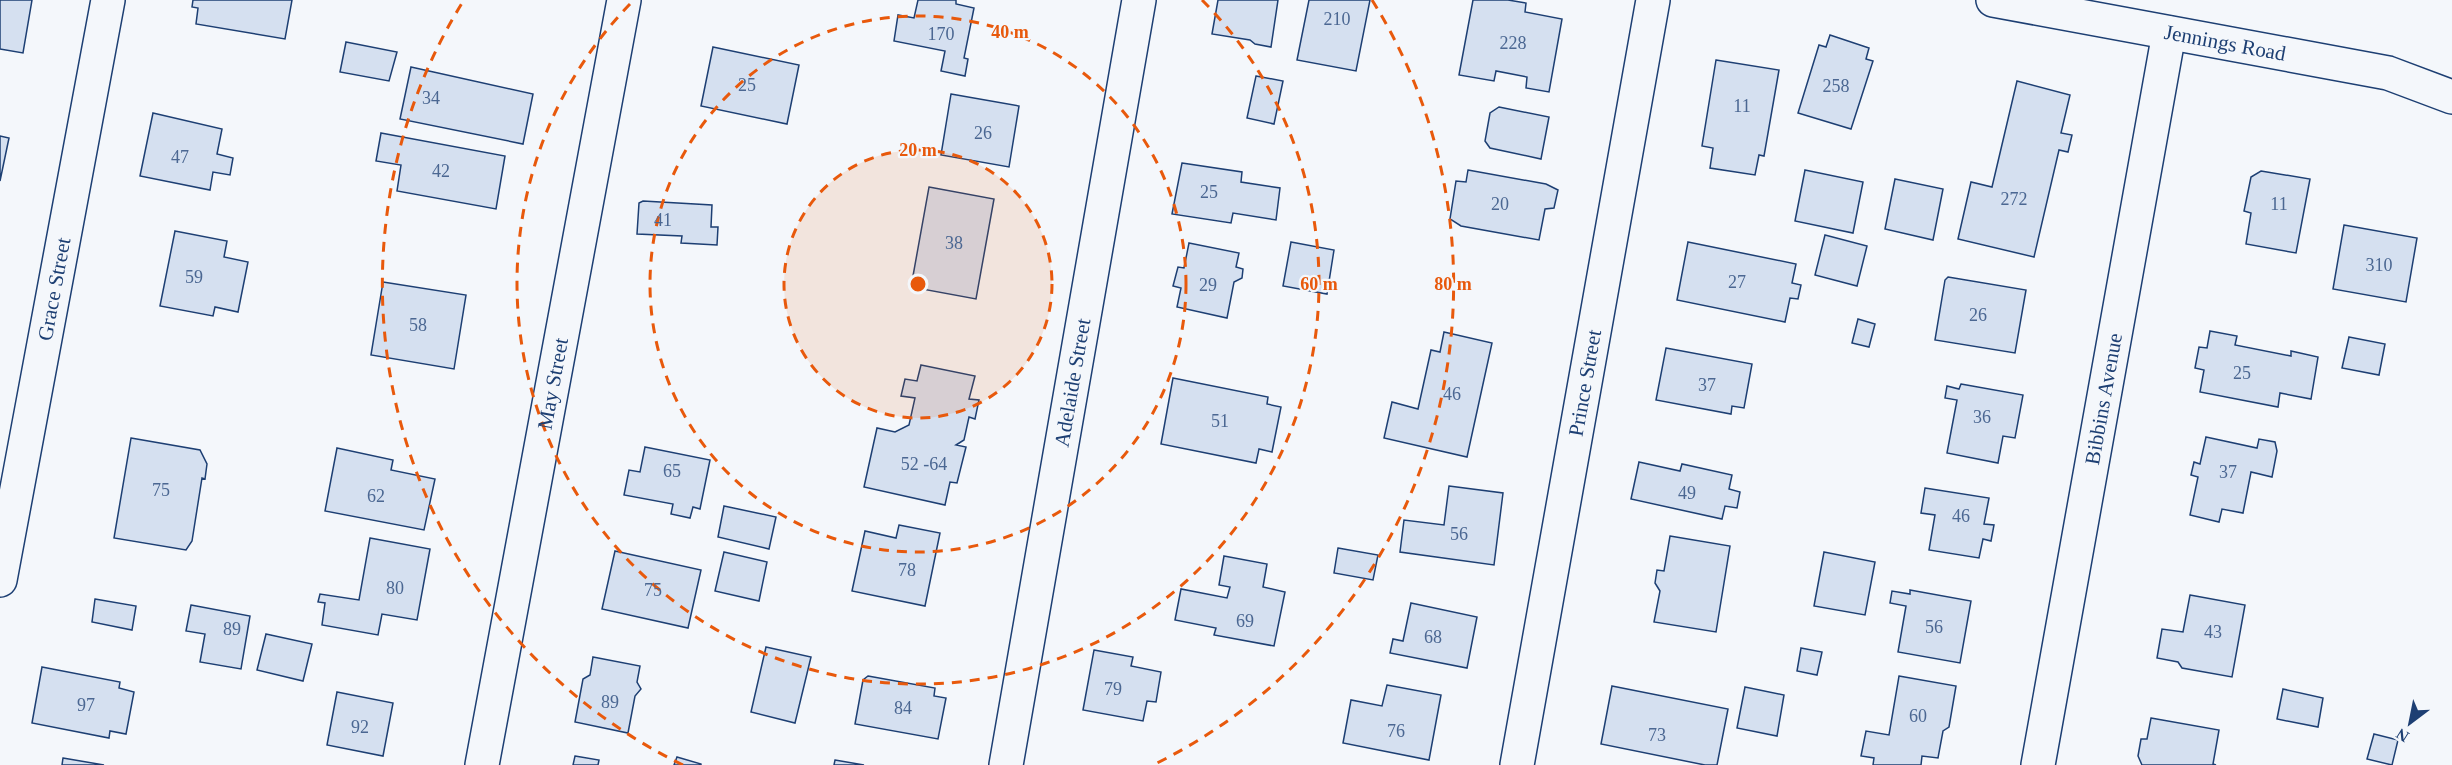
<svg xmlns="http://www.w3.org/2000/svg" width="2452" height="765" font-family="Georgia,serif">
<rect width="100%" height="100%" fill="#f4f7fb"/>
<path fill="#d5e0f0" stroke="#1d3f73" stroke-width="1.5" d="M0,0H32L23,53L0,49Z
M193,0H292L285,39L196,24L198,8L192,7Z
M918,0H956V4L974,8L964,58L968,59L965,76L941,71L945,51L894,41L898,15L914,18Z
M1218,0H1278L1271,47L1255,44L1250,40L1212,34Z
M1309,0H1370L1356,71L1297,60Z
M1473,0H1508L1526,3L1525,12L1562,19L1549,92L1526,88L1527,77L1496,71L1494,81L1459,75Z
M1830,35L1869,48L1866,59L1873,61L1851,129L1798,113L1819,45L1826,47Z
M346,42L397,52L389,81L340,72Z
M713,47L799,65L787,124L701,106Z
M1716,60L1779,70L1764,156L1759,155L1755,175L1710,168L1713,148L1702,146Z
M411,67L533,94L523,144L400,119Z
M1256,76L1283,81L1274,124L1247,118Z
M2017,81L2070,95L2061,133L2072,135L2068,152L2059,150L2034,257L1958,239L1971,182L1992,187Z
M951,94L1019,106L1009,167L941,155Z
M1499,107L1549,117L1541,159L1490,148L1485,141L1490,113Z
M153,113L222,129L217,154L233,158L230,175L213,172L210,190L140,176Z
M381,133L505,156L496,209L397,191L401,165L376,161Z
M0,136L9,138L0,181Z
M1182,163L1242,172L1241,182L1280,188L1276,220L1233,213L1231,223L1172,214Z
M1468,170L1546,184L1558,190L1554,208L1545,209L1539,240L1461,226L1450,219L1456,181L1466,182Z
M1805,170L1863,182L1853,233L1795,221Z
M2261,171L2310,179L2296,253L2246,244L2251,213L2244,211L2251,177Z
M1895,179L1943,189L1933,240L1885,229Z
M929,187L994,199L976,299L911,287Z
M643,201L712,205L711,227H718L717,245L681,243L682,236L637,234L639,203Z
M2344,225L2417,238L2406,302L2333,289Z
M175,231L227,241L224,257L248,262L238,312L215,307L213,316L160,306Z
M1825,235L1867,246L1857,286L1815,275Z
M1291,242L1334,250L1327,294L1283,286Z
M1688,242L1796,264L1792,283L1801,285L1798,299L1790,298L1785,322L1677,300Z
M1189,243L1239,253L1236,267L1243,269L1242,278L1234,282L1227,318L1177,307L1181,288L1173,286L1178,267L1184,268Z
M1948,277L2026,290L2015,353L1935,340L1945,280Z
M383,282L466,295L454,369L371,355Z
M1858,319L1875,324L1869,347L1852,343Z
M2210,331L2237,336L2235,345L2291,356V351L2318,357L2311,399L2280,393L2278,407L2200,392L2204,370L2195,368L2199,347L2207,348Z
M1444,332L1492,343L1467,457L1384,438L1392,402L1418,409L1431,350L1440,352Z
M2349,337L2385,344L2379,375L2342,368Z
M1666,348L1752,364L1744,408L1732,406L1731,414L1656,400Z
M921,365L975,376L969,399L979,400L975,419L969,417L964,440L956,445L966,447L957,483L950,482L945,505L864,487L877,428L895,432L909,425L915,398L901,396L905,379L917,381Z
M1173,378L1268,397L1267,404L1281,407L1272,452L1259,449L1256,463L1161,444Z
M1961,384L2023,395L2015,438L2003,436L1998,463L1947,453L1957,400L1945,398L1947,386L1959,389Z
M2206,437L2257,448L2259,439L2275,442L2277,451L2272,477L2251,472L2243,513L2222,509L2219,522L2190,515L2198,477L2191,475L2194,462L2200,464Z
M131,438L200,450L207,464L205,479L202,478L192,541L186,550L114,538Z
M645,447L710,460L700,509L693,507L690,518L671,514L673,504L624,495L629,470L640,472Z
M337,448L393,460L391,470L435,479L424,530L325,511Z
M1639,462L1680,471L1682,464L1732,475L1729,489L1740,492L1737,508L1725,506L1722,519L1631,499Z
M1449,486L1503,493L1494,565L1400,552L1404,520L1444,525Z
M1925,488L1989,498L1984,524L1994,525L1991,541L1983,539L1979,558L1929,550L1935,515L1921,513Z
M724,506L776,517L769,549L718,537Z
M899,525L940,533L925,606L852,591L865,531L896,538Z
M1670,536L1730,546L1716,632L1654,622L1660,591L1655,583L1657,570L1664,571Z
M370,538L430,549L417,620L382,614L378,635L322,625L325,603L318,602L320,594L359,600Z
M1338,548L1378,555L1373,580L1334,573Z
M615,551L701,570L688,628L602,609Z
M724,552L767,562L759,601L715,591Z
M1824,552L1875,562L1865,615L1814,606Z
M1224,556L1267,564L1263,587L1285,592L1274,646L1214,635L1216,628L1175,620L1181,589L1227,598L1230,587L1219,585Z
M1910,590L1971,601L1960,663L1898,652L1906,606L1890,603L1892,591L1910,594Z
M2190,595L2245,605L2232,677L2182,668L2178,662L2157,658L2162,629L2183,632Z
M95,599L136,606L132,630L92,622Z
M1411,603L1477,617L1467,668L1390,653L1393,639L1403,641Z
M191,605L250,616L241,669L200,662L205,634L186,631Z
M266,634L312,644L303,681L257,670Z
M766,647L811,657L795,723L751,712Z
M1801,648L1822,652L1817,675L1797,671Z
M1094,650L1133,657L1131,666L1161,672L1156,702L1147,701L1143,721L1083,710Z
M593,657L640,666L637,682L641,689L635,696L628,733L575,722L583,679L590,675Z
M42,667L120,682L119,688L134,692L126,734L110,731L109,738L32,723Z
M868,676L935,688L934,696L946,698L938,739L855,724L863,680Z
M1899,676L1956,686L1949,727L1943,731L1938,758L1922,756L1921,765H1873L1874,758L1861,756L1866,731L1889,735Z
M1387,685L1441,695L1429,760L1343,743L1351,700L1382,706Z
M1612,686L1728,709L1717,765H1705L1601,744Z
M1745,687L1784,695L1777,736L1737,728Z
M2283,689L2323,698L2318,727L2277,719Z
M337,692L393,703L383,756L327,745Z
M2151,718L2219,730L2213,764L2216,765H2142L2138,756L2141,739H2147Z
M2374,734L2398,740L2392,765L2367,759Z
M575,756L599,760L598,765H573Z
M677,757L701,764V765H674Z
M63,758L104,765H62Z
M835,760L864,765H834Z"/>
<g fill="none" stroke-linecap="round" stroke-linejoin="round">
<defs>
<g id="street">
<path id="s1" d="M0,580L108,0"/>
<path id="s2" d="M482,765L624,0"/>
<path id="s3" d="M1006,765L1139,0"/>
<path id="s4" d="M1517,765L1653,0"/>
<path id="s5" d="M2038,765L2169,33"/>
</g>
<g id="secondary">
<path id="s6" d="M1993,0L2388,73L2452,97"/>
</g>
</defs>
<use href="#street" stroke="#1d3f73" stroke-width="36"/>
<use href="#secondary" stroke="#1d3f73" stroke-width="36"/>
<use href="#street" stroke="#f4f7fb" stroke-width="33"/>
<use href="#secondary" stroke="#f4f7fb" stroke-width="33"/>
</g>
<circle cx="918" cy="284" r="134" fill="#e8590c" fill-opacity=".12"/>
<g fill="none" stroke="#e8590c" stroke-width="3" stroke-dasharray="10 8">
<circle cx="918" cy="284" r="134"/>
<circle cx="918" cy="284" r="268"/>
<path d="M1202 0A401 401 0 1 1 634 0"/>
<path d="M683 765A535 535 0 0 1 464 0M1372 0A535 535 0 0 1 1153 765"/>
</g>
<g text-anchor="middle" stroke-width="4.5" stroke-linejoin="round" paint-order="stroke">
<g font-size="18" fill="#4b6792">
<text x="1337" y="25">210</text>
<text x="941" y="40">170</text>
<text x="1513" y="49">228</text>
<text x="747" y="91">25</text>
<text x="1836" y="92">258</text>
<text x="431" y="104">34</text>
<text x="1742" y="112">11</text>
<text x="983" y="139">26</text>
<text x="180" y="163">47</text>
<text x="441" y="177">42</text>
<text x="1209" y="198">25</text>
<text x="2014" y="205">272</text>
<text x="1500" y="210">20</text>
<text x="2279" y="210">11</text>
<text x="663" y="226">41</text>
<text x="954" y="249">38</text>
<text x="2379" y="271">310</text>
<text x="194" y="283">59</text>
<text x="1737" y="288">27</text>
<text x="1208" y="291">29</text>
<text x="1978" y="321">26</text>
<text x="418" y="331">58</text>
<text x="2242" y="379">25</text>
<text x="1707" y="391">37</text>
<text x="1452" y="400">46</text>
<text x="1982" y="423">36</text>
<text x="1220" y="427">51</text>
<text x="924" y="470">52 -64</text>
<text x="672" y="477">65</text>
<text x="2228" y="478">37</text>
<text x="161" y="496">75</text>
<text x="1687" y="499">49</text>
<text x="376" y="502">62</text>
<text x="1961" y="522">46</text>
<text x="1459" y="540">56</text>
<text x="907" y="576">78</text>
<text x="395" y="594">80</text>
<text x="653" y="596">75</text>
<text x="1245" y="627">69</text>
<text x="1934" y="633">56</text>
<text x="232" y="635">89</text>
<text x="2213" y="638">43</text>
<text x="1433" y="643">68</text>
<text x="1113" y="695">79</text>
<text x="610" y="708">89</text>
<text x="86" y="711">97</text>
<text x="903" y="714">84</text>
<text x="1918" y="722">60</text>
<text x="360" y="733">92</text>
<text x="1396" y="737">76</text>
<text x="1657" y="741">73</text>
</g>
<g font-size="21" fill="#1d3f73" stroke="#f4f7fb">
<text dy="7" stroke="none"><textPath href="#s6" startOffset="236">Jennings Road</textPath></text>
<text dy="7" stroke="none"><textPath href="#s1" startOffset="296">Grace Street</textPath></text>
<text dy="7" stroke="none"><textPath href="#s2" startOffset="388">May Street</textPath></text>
<text dy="7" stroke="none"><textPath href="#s3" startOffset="388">Adelaide Street</textPath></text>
<text dy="7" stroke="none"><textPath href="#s4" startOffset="388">Prince Street</textPath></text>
<text dy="7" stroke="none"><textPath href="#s5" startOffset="372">Bibbins Avenue</textPath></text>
</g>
</g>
<circle cx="918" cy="284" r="9" fill="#e8590c" stroke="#f4f7fb" stroke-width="3"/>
<g font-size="18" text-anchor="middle" font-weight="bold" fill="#e8590c" stroke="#f4f7fb" stroke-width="4.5" stroke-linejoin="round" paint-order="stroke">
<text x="1010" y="38">40 m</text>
<text x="918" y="156">20 m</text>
<text x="1319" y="290">60 m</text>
<text x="1453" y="290">80 m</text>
</g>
<g transform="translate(2410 723) rotate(212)" stroke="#f4f7fb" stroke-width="4.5" paint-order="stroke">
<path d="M0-4.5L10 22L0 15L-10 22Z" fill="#1d3f73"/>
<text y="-9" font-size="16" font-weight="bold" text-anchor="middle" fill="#1d3f73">N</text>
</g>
</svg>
